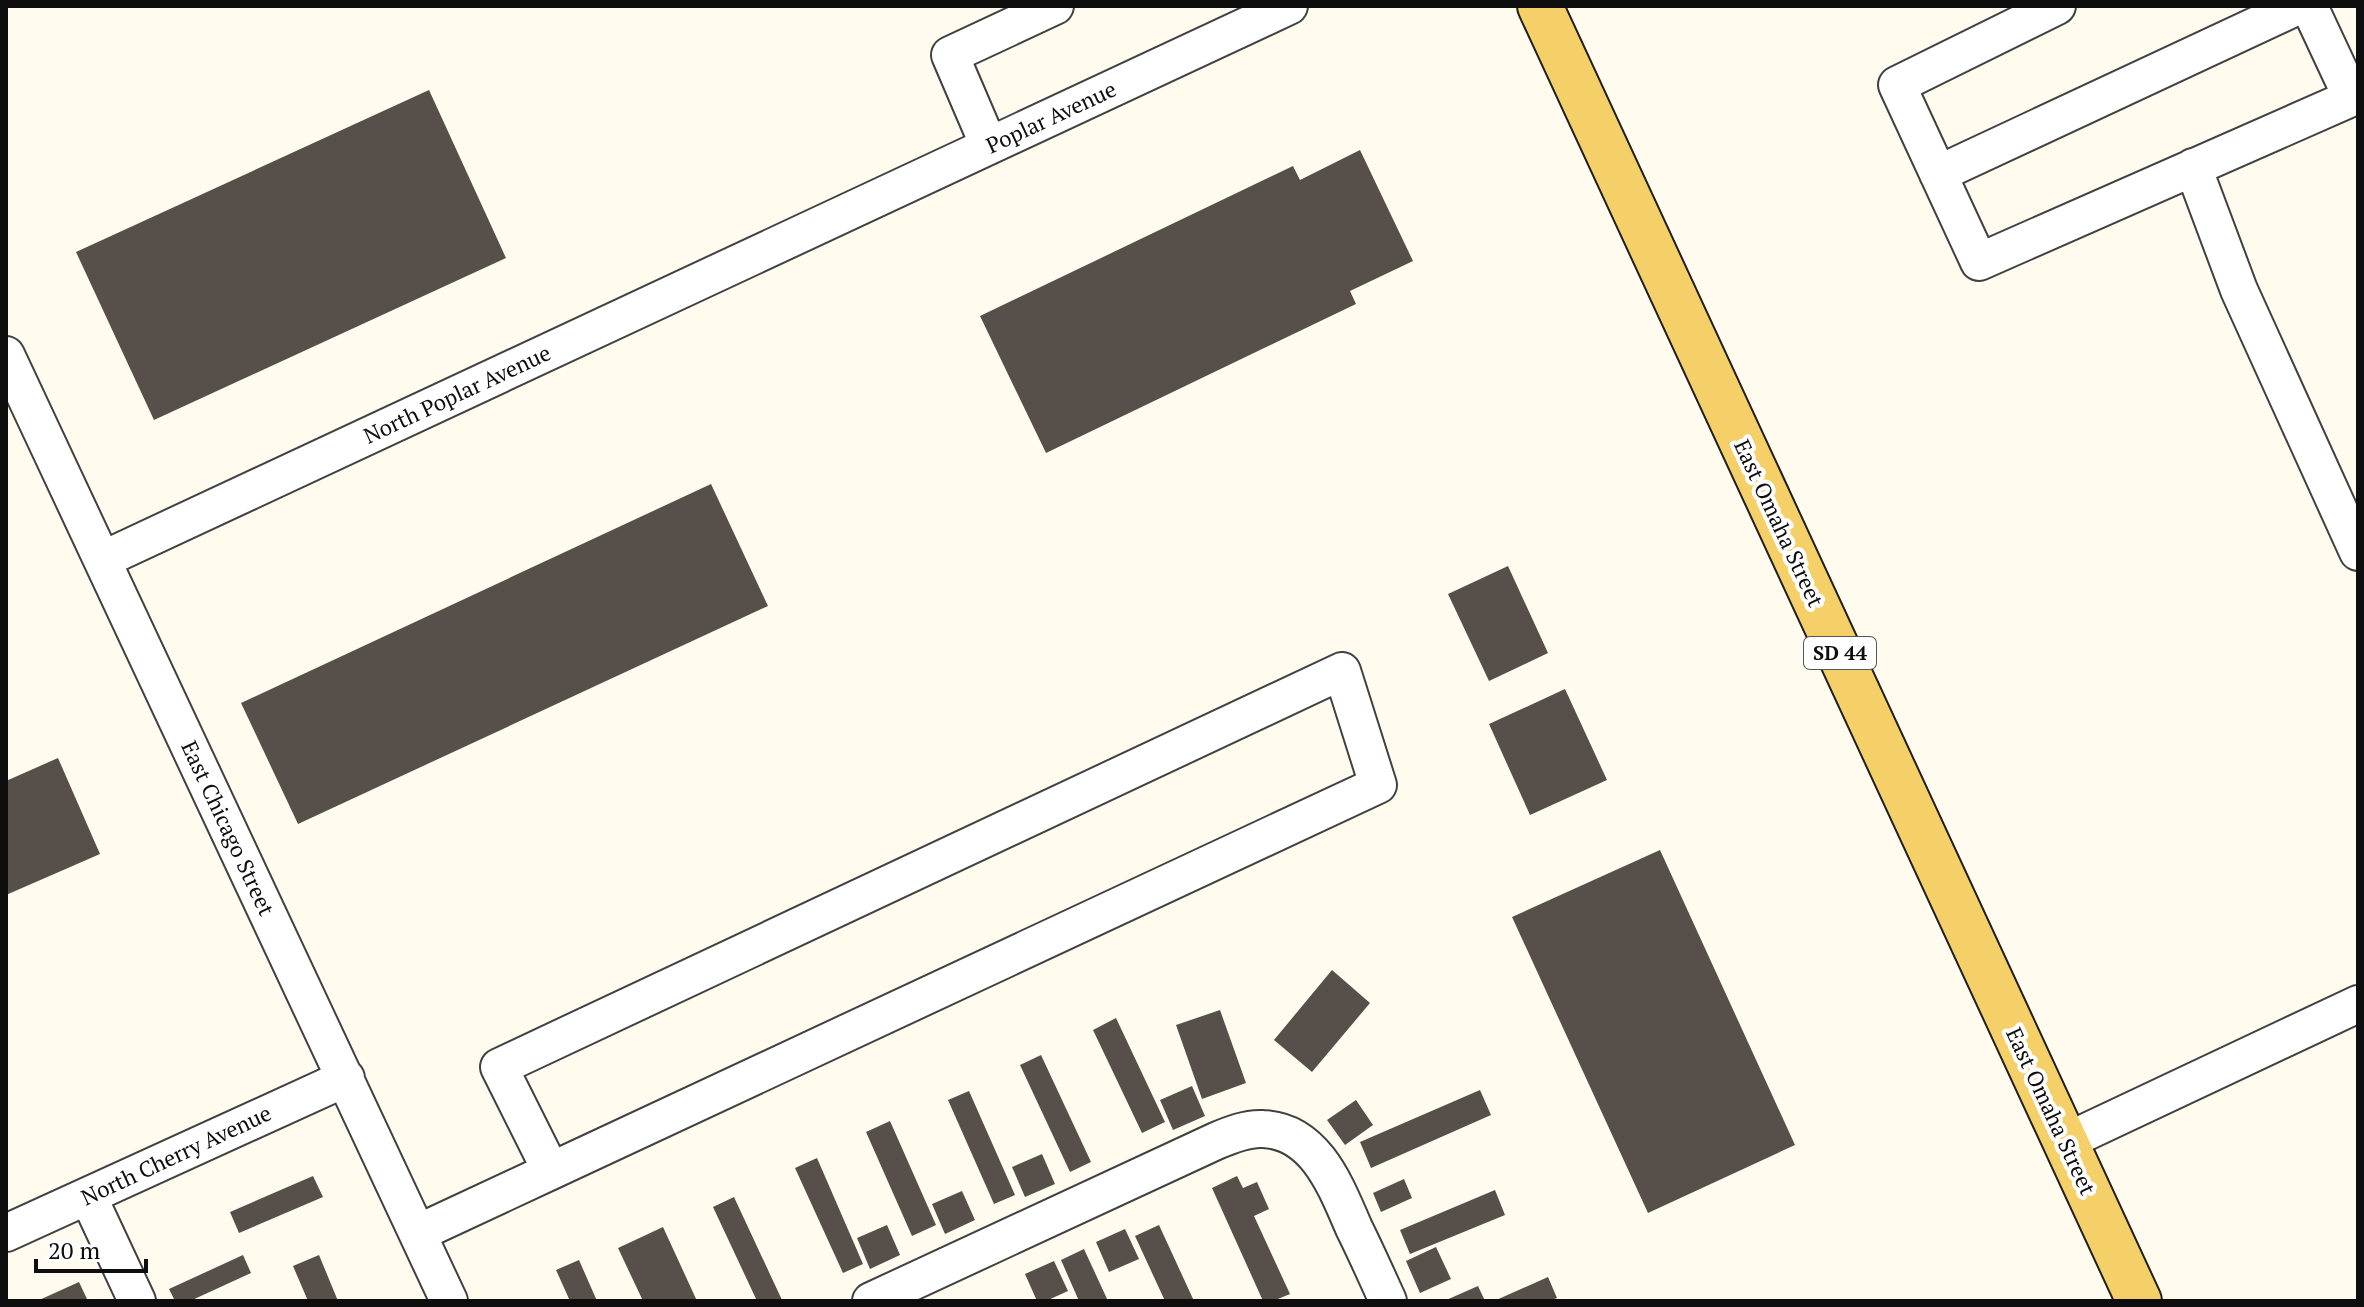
<svg xmlns="http://www.w3.org/2000/svg" width="2364" height="1307" font-family="'PT Serif',serif">
<rect width="100%" height="100%" fill="#fffbef"/>
<path fill="#564f4a" d="M429,90L506,258L154,420L76,252Z
M1360,150L1413,261L1350,291L1356,304L1046,453L980,316L1293,166L1300,180Z
M711,484L768,606L298,824L241,703Z
M1508,566L1548,653L1489,681L1448,594Z
M1565,689L1607,780L1530,815L1489,724Z
M58,758L100,854L6,895V781Z
M1660,850L1795,1145L1648,1213L1512,917Z
M1332,970L1370,1003L1312,1072L1274,1040Z
M1220,1010L1246,1083L1202,1099L1176,1025Z
M1116,1018L1165,1122L1142,1133L1093,1030Z
M1041,1055L1091,1162L1070,1172L1020,1065Z
M1192,1086L1205,1116L1173,1130L1160,1100Z
M1480,1090L1491,1115L1371,1168L1360,1142Z
M969,1091L1015,1195L994,1204L948,1100Z
M1356,1100L1373,1125L1345,1145L1327,1120Z
M890,1121L936,1225L912,1236L866,1132Z
M1042,1154L1055,1184L1025,1197L1012,1167Z
M817,1158L863,1264L843,1273L795,1168Z
M313,1176L323,1197L239,1233L230,1212Z
M1237,1176L1243,1188L1257,1182L1269,1209L1254,1216L1290,1294L1273,1301H1263L1212,1188Z
M1404,1179L1412,1198L1381,1212L1373,1193Z
M1495,1190L1505,1215L1410,1254L1400,1230Z
M962,1191L975,1220L945,1234L932,1204Z
M734,1197L782,1300L780,1301H757L713,1207Z
M887,1225L900,1255L870,1269L857,1238Z
M1159,1225L1194,1301H1165L1135,1236Z
M663,1227L697,1301H643L618,1248Z
M1125,1229L1139,1259L1109,1272L1096,1242Z
M1436,1247L1451,1279L1420,1293L1406,1261Z
M1084,1249L1108,1301H1079L1061,1260Z
M243,1255L251,1273L190,1301H175L169,1289Z
M319,1255L338,1301H308L293,1266Z
M579,1260L597,1301H570L556,1270Z
M1054,1261L1068,1291L1046,1301H1037L1025,1274Z
M1548,1277L1557,1298L1549,1301H1494Z
M79,1282L87,1299L82,1301H37Z
M1478,1286L1485,1301H1444Z"/>
<g fill="none" stroke-linecap="round" stroke-linejoin="round">
<defs>
<path id="minor" d="M2057,6L1897,85L1979,262L2358,95
M2309,6L2352,98
M989,146L950,55L1055,6
M2193,167L2239,290L2358,552
M1938,174L2298,6
M6,355L449,1301
M102,560L1289,6
M2065,1142L2358,1004
M88,1196L137,1301
M6,1233L346,1078
M418,1233L551,1171L1378,785L1342,671L499,1067L551,1171
M871,1301L1216,1141C1230,1135 1247,1128 1263,1129C1316,1131 1336,1187 1354,1228C1366,1252 1377,1277 1388,1301"/>
<path id="major" d="M1540,6L2139,1301"/>
</defs>
<use href="#minor" stroke="#414141" stroke-width="40"/>
<use href="#major" stroke="#1f1f1f" stroke-width="48"/>
<use href="#minor" stroke="#fff" stroke-width="36"/>
<use href="#major" stroke="#f5cf68" stroke-width="44"/>
</g>
<g text-anchor="middle" stroke-width="8" stroke-linejoin="round" paint-order="stroke">
<rect fill="#fff" stroke="#565656" stroke-width="2" x="1804" y="637" width="72" height="32" rx="6"/>
<g font-size="20" font-weight="bold" fill="#0e0e0e">
<text x="1840" y="660">SD 44</text>
</g>
<g font-size="22" fill="#0e0e0e" stroke="#fff">
<text transform="translate(1051 117) rotate(-25)" y="8">Poplar Avenue</text>
<text transform="translate(457 394) rotate(-25)" y="8">North Poplar Avenue</text>
<text transform="translate(1779 523) rotate(65)" y="8">East Omaha Street</text>
<text transform="translate(228 828) rotate(65)" y="8">East Chicago Street</text>
<text transform="translate(2051 1111) rotate(65)" y="8">East Omaha Street</text>
<text transform="translate(176 1155) rotate(-25)" y="8">North Cherry Avenue</text>
</g>
</g>
<rect width="2364" height="1307" fill="none" stroke="#0e0e0e" stroke-width="16"/>
<path d="M36 1259v12h110v-12" fill="none" stroke="#0e0e0e" stroke-width="4"/>
<text x="48" y="1259" font-size="24" fill="#0e0e0e" stroke="#ffffff" stroke-width="6" paint-order="stroke">20 m</text>
</svg>
